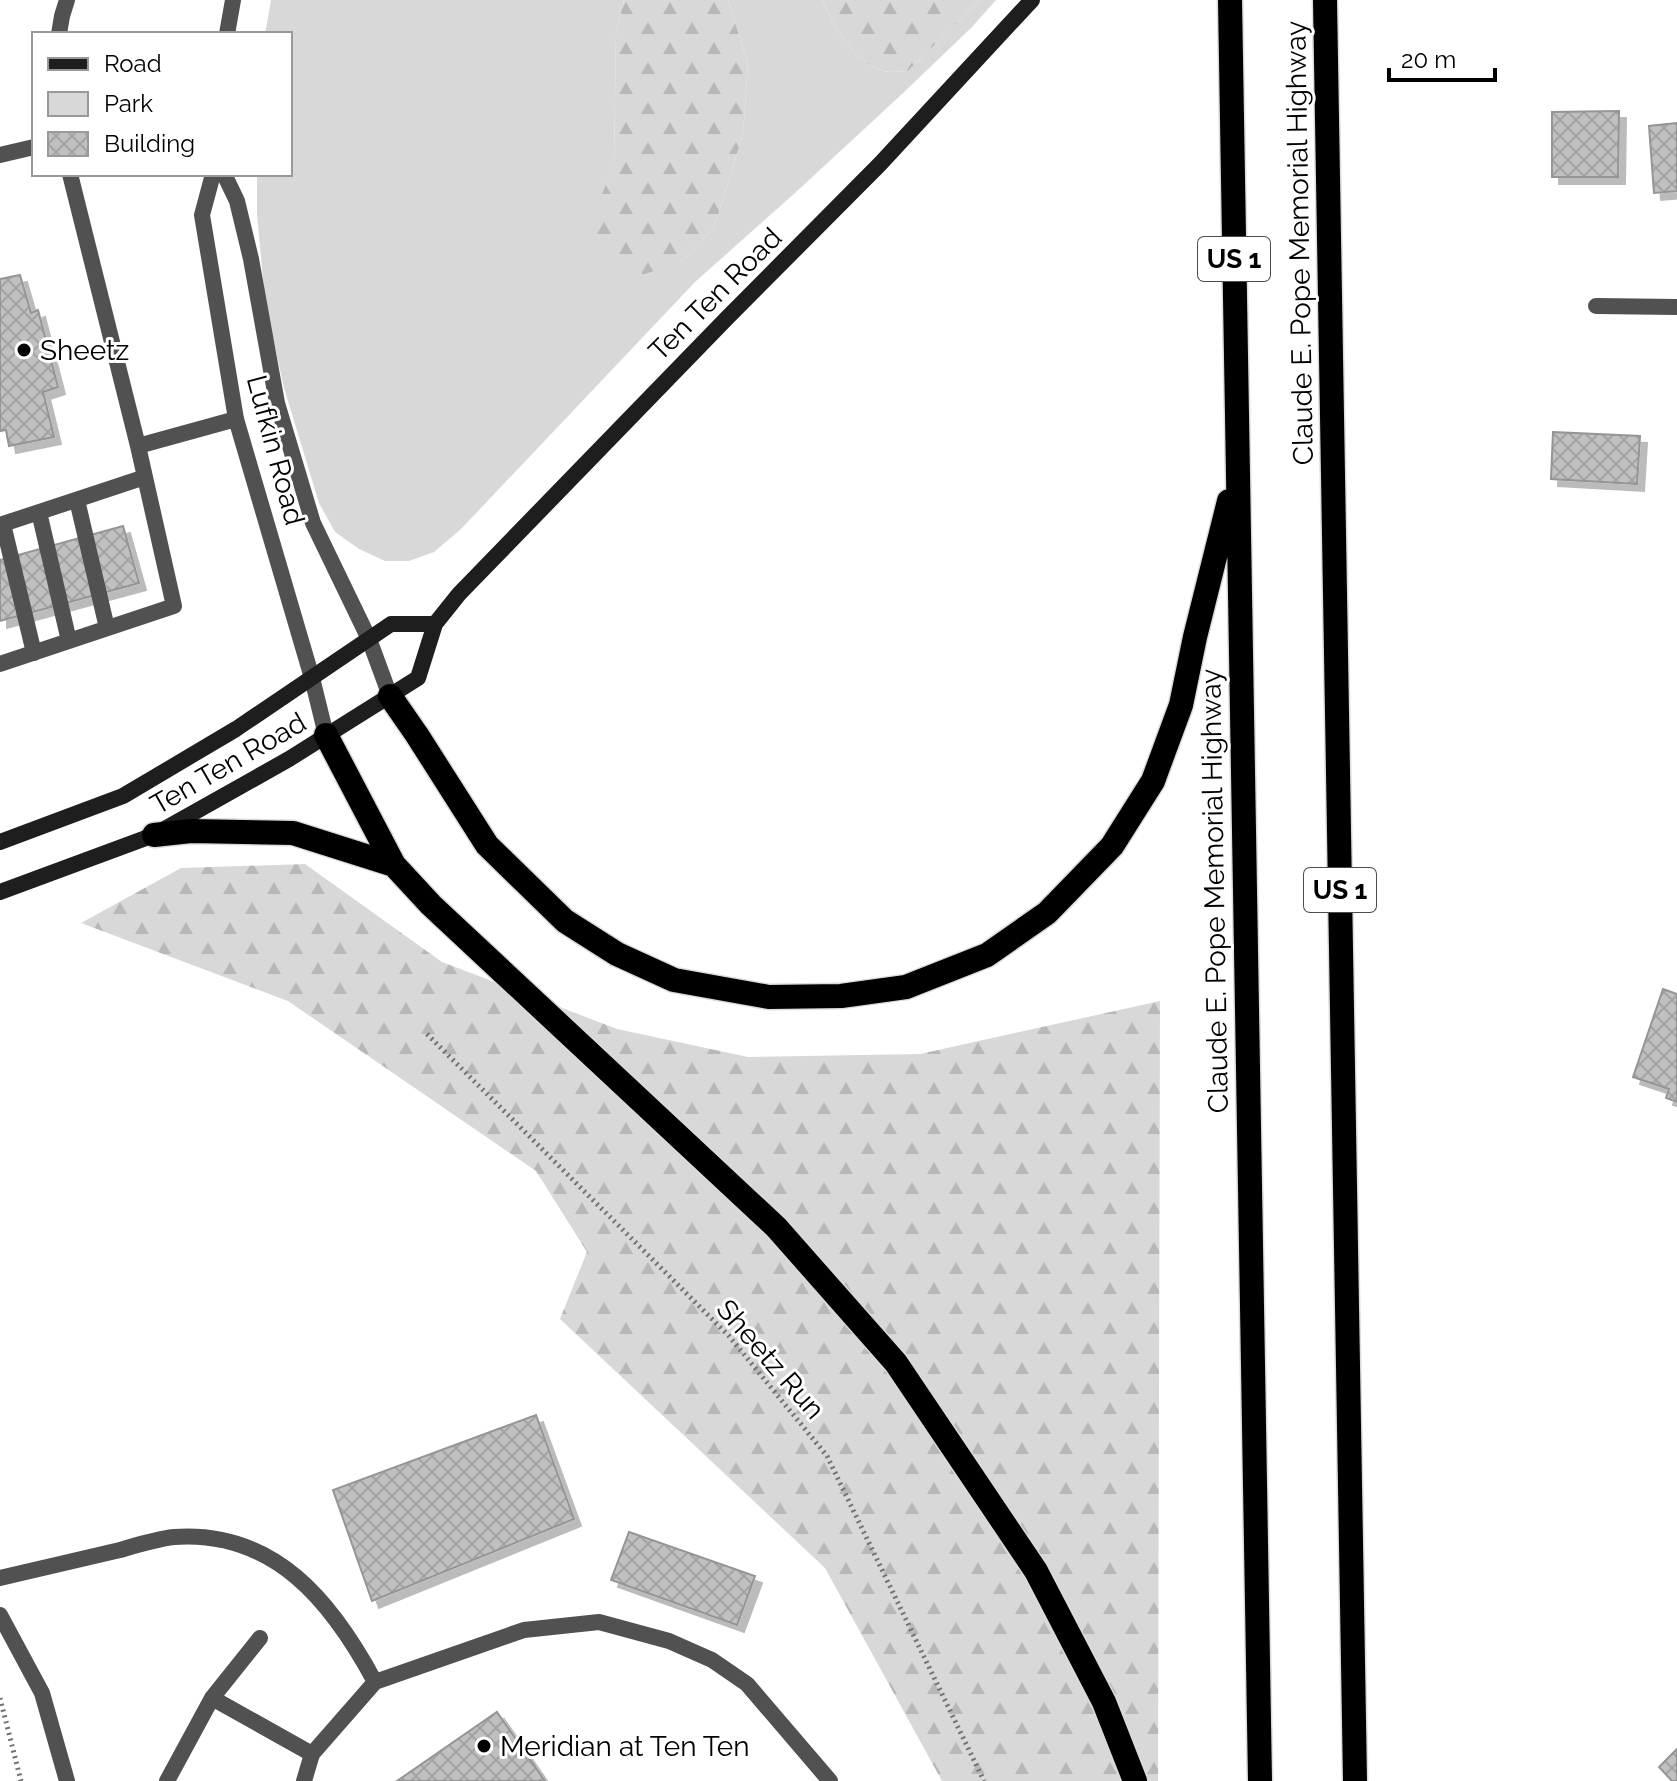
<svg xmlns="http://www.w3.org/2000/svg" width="1677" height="1781" font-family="Raleway,sans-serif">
<defs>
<pattern id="forest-firs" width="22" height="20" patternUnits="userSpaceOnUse" patternTransform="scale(2)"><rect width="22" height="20" fill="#d8d8d8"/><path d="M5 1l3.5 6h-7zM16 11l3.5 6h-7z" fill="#b8b8b8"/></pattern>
<pattern id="building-cross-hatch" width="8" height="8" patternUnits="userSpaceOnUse" patternTransform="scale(2)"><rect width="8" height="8" fill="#c0c0c0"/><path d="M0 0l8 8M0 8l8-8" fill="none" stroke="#a3a3a3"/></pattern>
<filter id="shadow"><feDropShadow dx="7" dy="7" stdDeviation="0" flood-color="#0004"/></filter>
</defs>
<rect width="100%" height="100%" fill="#fff"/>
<path fill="#d8d8d8" d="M271,0H624L616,33L614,164L595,214L681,262L714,228L743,134L748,64L728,0H822C835,27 852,60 883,71C890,73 900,71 908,71L980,0H996L972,27L902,94L795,193L695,282L461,529L434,552L409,561H385L359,549L335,532L319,503L284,388L265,301L257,214V174H290V34H265Z"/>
<path fill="url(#forest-firs)" d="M624,0H728L748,64L743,134L714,228L681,262L630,279L599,252L594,214L614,164L616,33Z
M822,0H980L908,71C900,71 890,73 883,71C852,60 835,27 822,0Z
M305,864L442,962L617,1029L748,1057L920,1054L1160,1001L1158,1781H942L825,1568L560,1319L587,1252L536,1171L288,1001L81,923L181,868Z"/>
<path fill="url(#building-cross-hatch)" stroke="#959595" stroke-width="2" filter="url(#shadow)" d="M1619,111L1618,177H1552V112Z
M1677,123V191L1654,193L1649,126Z
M20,275L31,313L38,310L58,387L43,392L54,437L9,446L6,430L0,431V279Z
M1553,432L1640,436L1637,484L1551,479Z
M123,526L139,583L0,621V560Z
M1663,989L1677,994V1102L1666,1098L1669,1089L1633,1077Z
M536,1415L574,1519L372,1601L333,1490Z
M629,1532L755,1576L737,1625L611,1580Z
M497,1712L545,1781H397Z
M1677,1749V1781H1672L1659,1767Z"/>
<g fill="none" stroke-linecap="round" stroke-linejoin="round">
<defs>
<path id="motorway" d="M1230,0L1260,1781
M1325,0L1355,1781
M390,696L417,735L487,845L565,921L617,954L674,980L769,997L841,996L906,987L987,955L1047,913L1112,846L1153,781L1181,705L1195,637L1229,501
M326,735L394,865L431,905L776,1227L896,1363L1036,1571L1104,1702L1135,1781
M154,835L191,831L293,833L394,865"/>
</defs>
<use href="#motorway" stroke="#dbdbdb" stroke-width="27"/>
<path stroke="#737373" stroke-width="5" stroke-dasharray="2 4" stroke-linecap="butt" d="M427,1034L729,1336L827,1456L984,1781
M0,1698L21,1781"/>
<path stroke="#515151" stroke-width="16" d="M59,34L62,16L67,0
M0,155L34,147
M138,446L236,419
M77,500L107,628
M39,512L69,641
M3,524L34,653
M0,525L145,477
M0,664L174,606L138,446L70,174
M0,1615L42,1693L67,1781
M212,1698L312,1754
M167,1781L212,1698L260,1638"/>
<path stroke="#515151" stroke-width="16" d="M227,34L233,0
M213,174L202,215L236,419L312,678L326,735
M224,174L237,201L251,259L277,403L313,523L369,639L390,696
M1596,306L1677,307
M0,1578C40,1569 80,1559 120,1550C137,1545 156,1539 174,1537C275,1530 332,1602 375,1682
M304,1781L312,1754L375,1682L524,1630L599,1622L669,1641L712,1660L747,1684L830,1781"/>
<path stroke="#1e1e1e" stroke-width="16" d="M0,842L123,796L236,729L391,624H435
M0,892L154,835L289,759L418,678L435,624L459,594L726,319L880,164L1032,0"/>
<use href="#motorway" stroke="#000" stroke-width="24"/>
</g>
<g fill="#000" stroke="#fff" stroke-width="3">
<circle cx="24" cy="350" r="8"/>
<circle cx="484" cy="1746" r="8"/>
</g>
<g text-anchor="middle" stroke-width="6" stroke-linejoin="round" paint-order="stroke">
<g fill="#fff" stroke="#4c4c4c" stroke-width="2">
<rect x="1198" y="237" width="72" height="44" rx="6"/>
<rect x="1304" y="868" width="72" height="44" rx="6"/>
</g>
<g font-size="26" font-weight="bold" fill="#000">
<text x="1234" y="268">US 1</text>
<text x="1340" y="899">US 1</text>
</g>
<g font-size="28" fill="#000" stroke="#fff">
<text transform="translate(1299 243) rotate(-91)" y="10">Claude E. Pope Memorial Highway</text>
<text transform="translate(715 294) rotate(-45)" y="10">Ten Ten Road</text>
<text transform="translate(276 450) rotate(75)" y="10">Lufkin Road</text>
<text transform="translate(228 763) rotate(-30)" y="10">Ten Ten Road</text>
<text transform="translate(1214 891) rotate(-91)" y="10">Claude E. Pope Memorial Highway</text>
<text transform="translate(771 1359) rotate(49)" y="10">Sheetz Run</text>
</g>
<g font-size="28" fill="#000" stroke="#fff" text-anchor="start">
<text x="40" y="360">Sheetz</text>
<text x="500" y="1756">Meridian at Ten Ten</text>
</g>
</g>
<rect x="32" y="32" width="260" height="144" fill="#ffffff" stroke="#999999" stroke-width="2"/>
<rect x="48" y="58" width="40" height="12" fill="#1e1e1e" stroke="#999999" stroke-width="2"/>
<text x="104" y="72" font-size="24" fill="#000000">Road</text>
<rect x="48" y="92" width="40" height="24" fill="#d8d8d8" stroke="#999999" stroke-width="2"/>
<text x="104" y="112" font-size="24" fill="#000000">Park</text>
<rect x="48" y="132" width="40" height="24" fill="url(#building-cross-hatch)" stroke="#999999" stroke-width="2"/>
<text x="104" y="152" font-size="24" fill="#000000">Building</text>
<path d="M1389 68v12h106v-12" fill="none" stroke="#000000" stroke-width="4"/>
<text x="1401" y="68" font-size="24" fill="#000000" stroke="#ffffff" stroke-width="6" paint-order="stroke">20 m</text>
</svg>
